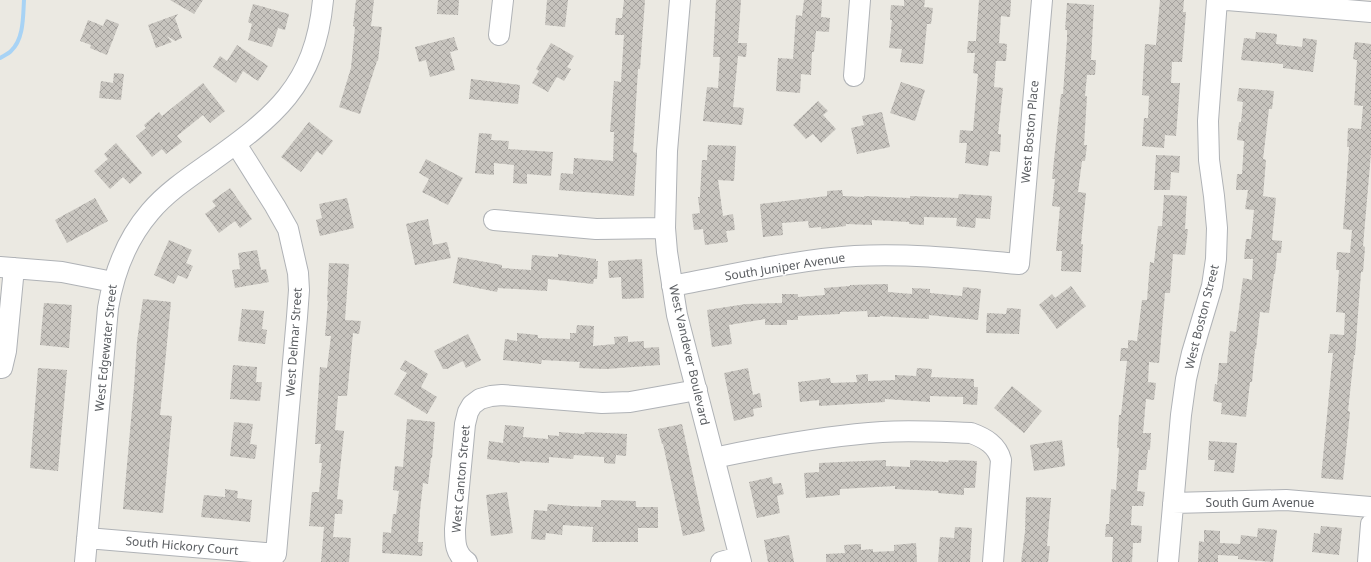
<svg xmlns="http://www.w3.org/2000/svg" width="1371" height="562" font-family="'Noto Sans',sans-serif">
<defs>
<pattern id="building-cross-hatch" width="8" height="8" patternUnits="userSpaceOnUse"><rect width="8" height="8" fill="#c7c4be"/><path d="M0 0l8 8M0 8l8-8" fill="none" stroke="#a5a29e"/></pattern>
</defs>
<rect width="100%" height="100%" fill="#ebe9e2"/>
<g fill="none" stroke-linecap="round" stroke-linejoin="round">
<path stroke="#a8d3f5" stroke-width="4" d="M0,58C3,56 8,54 11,51C24,39 23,16 24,0"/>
</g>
<path fill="url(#building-cross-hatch)" d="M170,0H203L194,14Z
M356,0H374L371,26L382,27L378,61H377L360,114L339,107L351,68L355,27L353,26Z
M438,0H459L458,15L437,14Z
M547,0H568L565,27L545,25Z
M624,0H645L640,69H638L633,152L637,153L634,196L559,190L561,173L573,174L574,158L613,161L614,132H610L614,81L621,82L624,35H615L616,18H622Z
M716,0H741L738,43H747L746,57L738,56L733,107L744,108L742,125L703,121L707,87L718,88L720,57H713Z
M804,0H822L821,17L830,18L829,32L816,31L814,52H812L811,75L801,74L800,93L776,91L778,58L793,59L796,15L802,16Z
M904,0H925L924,7L933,8L931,24H927L923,64L900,62L902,49L889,48L892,20H890L891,5L904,6Z
M979,0H1011L1010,17L1001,16L999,43L1007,44L1006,61H996L994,87L1003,88L998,134H1001L1000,152L990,151L988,166L965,163L967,143H959L960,130L973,131L978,74L973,73L975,53H967L968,41H976Z
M1160,0H1184L1183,12H1186L1182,62H1172L1171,83H1180L1176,136L1165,135L1164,148L1142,146L1144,118H1148L1149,96L1142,95L1145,44L1156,45Z
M1067,3L1094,5L1091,60H1096L1095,75H1087L1085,96H1087L1084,145H1087L1085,161H1082L1078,192L1086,193L1081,244H1083L1081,272L1061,271L1062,251H1056L1060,207L1052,206L1055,179H1052L1061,94H1063L1067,39V30H1065Z
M253,4L289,14L285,30L278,28L272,47L248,40L252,24L248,22Z
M178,14L175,18L182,38L175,41L167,36L172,42L156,48L148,25Z
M106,19L119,24L107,55L90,48L91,45L80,41L88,20L103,26Z
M1256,32L1277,34L1276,44L1302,47L1303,38L1317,40L1313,72L1283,68V64L1241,60L1244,38L1255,39Z
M454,37L458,50L450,52L455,70L430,77L426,60L419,62L415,47Z
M1355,42L1371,44V153L1363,246L1365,247L1363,272H1361L1355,355H1354L1348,411L1350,412L1343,480L1321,478L1333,353H1328L1330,334L1344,335L1345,313L1336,312L1339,270H1336L1337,252L1350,253L1352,230L1343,229L1349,147H1347L1348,128L1361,129L1363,106L1354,105L1357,60L1353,59Z
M551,43L574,56L567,67L571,69L564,81L557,77L548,92L532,83L539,71L536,69Z
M237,45L268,66L258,81L243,71L236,83L213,67L220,56L227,61Z
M114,73L124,74L121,100L99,98L101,81L113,83Z
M471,79L520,85L518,104L469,99Z
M901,82L925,90L915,121L890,113Z
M203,83L225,111L210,123L203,115L177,136L182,142L166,154L162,149L152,157L136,136L146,128L144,125L159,112L162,116Z
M1239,88L1274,91L1272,109H1269L1263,159L1266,160L1263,196L1276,198L1272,240L1282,241L1281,253H1277L1275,274H1274L1269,313L1260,312L1256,349H1255L1252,382H1250L1246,417L1221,414L1222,403L1213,401L1215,384L1217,385L1219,363H1227L1230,331L1236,332L1243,278L1252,280L1253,259H1244L1246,239H1251L1254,210L1245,209L1248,190H1236L1237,174H1242L1244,142V141L1237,140L1239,122H1241L1243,102L1237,101Z
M818,101L828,111L823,115L836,129L821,143L813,134L806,139L793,125Z
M882,112L890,147L857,154L851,128L864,125L862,116Z
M309,122L333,141L322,155L317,151L301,172L281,157Z
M479,133L492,134L491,140L509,141L508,149L553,152L551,176L527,174V184L513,183L514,165L494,163V175L475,173Z
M116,143L142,173L130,184L123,177L110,189L94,171L108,159L104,154Z
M708,145L736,146L734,181L718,180L723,216L733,214L735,230L726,231L728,242L705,245L703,229L694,230L692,214L700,213L698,197H700L702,160H707Z
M1156,155L1180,156L1179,173L1171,172L1170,190H1154Z
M426,159L463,178L448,205L422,192L429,179L419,173Z
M230,188L252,219L240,228L235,221L219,233L205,214L216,206L212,201Z
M842,190L843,196L864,197V196L910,198V196L958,198L959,194L992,196L990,219L976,218L975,228L956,226L957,218L924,217V225L909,224V222L872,220V225L846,224V226L821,229V227L809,228L808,221L782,223L783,235L763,237L760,204L827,196V191Z
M1164,195L1187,196L1185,229H1188L1185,255L1173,254L1170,293H1165L1159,363L1149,362L1148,382L1156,383L1154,400L1146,399L1143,433H1151L1150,450H1148L1146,470H1139L1137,491L1145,492L1143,506H1132L1131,525L1142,526L1141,543H1133L1132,562H1112L1113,537H1105L1106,524H1109L1111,489L1116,490L1119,448H1117L1119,415H1121L1127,361H1120L1121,348H1128V340L1137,341L1142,300H1147L1150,262L1154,263L1158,226H1162Z
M95,198L108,221L67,243L55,220Z
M347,198L354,228L320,236L316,220L322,218L319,204Z
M428,219L433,245L447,242L451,258L415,265L406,224Z
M169,240L192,250L186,263L193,266L187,279L178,275L174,284L154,275Z
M257,250L261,270L266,269L269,282L235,288L232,270L240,269L238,253Z
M558,254L596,259V261H598L597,279H594L593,284L548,279L547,291L498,288L497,292L453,283L458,257L502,265V268L531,270L532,255L558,257Z
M642,259L644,298L622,299L621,277L609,278L608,261Z
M329,263L349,264L345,320L361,321L359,334L353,333L347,396H338L335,430L344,431L337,499L343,500L342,514H335L333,537L351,538L349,562H321L324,527L309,526L312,492H319L322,463H319L321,444H315L320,367L327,368L331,336H325L328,301H327Z
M888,284V292L912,294V288L930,289V293L962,296L963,287L981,289L978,320L929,315V319L880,316V317H868L867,311L840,312V314L798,316V320H787V325H765V319L729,325L732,344L712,347L707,310L746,304L782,303V294H798V297L825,295L824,288L850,286V285Z
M1071,286L1086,306L1057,329L1039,305L1052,294L1055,298Z
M143,299L171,302L160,415L172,416L163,513L123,509L134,387L137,341Z
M44,303L72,305L69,348L40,345Z
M1007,308L1021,309L1019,334L986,333L987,313L1006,314Z
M242,309L264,311L262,329L267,330L265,344L238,341Z
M577,325L594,326L593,346L615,344L614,337L628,336V342L644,341V348L659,347L660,365L606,369L579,368L580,362L542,360L541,364L503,360L505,339L517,341V333L538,335V338L570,339V333H576Z
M468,334L481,360L466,368L463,361L447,369H443L434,351Z
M405,360L428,374L421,387L437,397L427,414L394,394L407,373L400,369Z
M233,365L257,367L256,382H262L260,401L230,399Z
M38,368L67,370L58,471L30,468Z
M748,368L753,395L760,393L762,407L753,409L754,416L734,421L724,373Z
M917,368L932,369L931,377L974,379V387H978L977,405L963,404V397L930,396V402L885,399V402L819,406V400L800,402L798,382L830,378L831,383L857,382L856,375L868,374V381L895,380V375L916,376Z
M1012,386L1042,411L1024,433L994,408Z
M407,419L435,422L432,458H431L428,484L423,483L420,511L418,542H423L422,556L382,553L383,532L391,533L393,514H396L399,491L393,490L395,466L403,467Z
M234,422L253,424L250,444L257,445L255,459L230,456Z
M682,424L705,531L683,536L663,444H662L658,429Z
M505,425L524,427L523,437L548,439V435L559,436V432L584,434L585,432L627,434L626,456L616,455L615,464L604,463V457L574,455L573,459L549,457V463L520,461V463L487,459L489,441L503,443Z
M1062,440L1065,466L1034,471L1030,445Z
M1209,441L1237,443L1234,473L1214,471L1215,460H1208Z
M886,460V466L910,467V460L948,462L949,460L977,461L975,488H964V495L938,493V491L895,489V486L840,489V495L806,498L804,473L819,472V463Z
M772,477L773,484L781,483L784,494L777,496L780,513L757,518L749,482Z
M225,489L238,491L237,498L252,500L250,522L201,517L204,495L225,497Z
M507,492L513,533L491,536L486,495Z
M1026,497L1051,498L1047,546H1050L1048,562H1021L1025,532Z
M601,500L636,501V507H658V528H638V542H592L593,527L563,525L562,535L546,533L545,540L531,539L534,510L547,511L548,504L572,506L601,507Z
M1321,526L1342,528L1339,555L1312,552L1314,533L1320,534Z
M955,527L972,528L970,562H938L940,537L954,538Z
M1258,528L1277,530L1273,562L1238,559V556L1218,555V562H1198L1199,541L1204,542V530L1220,531V543L1240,544L1241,535L1257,537Z
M789,535L794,562H768L764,540Z
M916,543L917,562H826V554L845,553L844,545L861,544V550L873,549V552L894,551V545Z"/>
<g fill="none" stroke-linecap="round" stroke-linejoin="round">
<defs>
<path id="minor" d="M680,0L667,151L665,228L667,252L677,315L741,562
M1227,0L1371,12
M499,35L503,0
M854,76L860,0
M494,220L596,229L665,228
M0,267L62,272L113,282
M672,286C732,275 793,260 855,256C909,253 964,259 1019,264L1042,0
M0,368H2L6,351L14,268
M714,458C770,446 825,436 882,432C912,430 941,432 971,433C985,438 997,445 1001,460L993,562
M1173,503L1286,500L1371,507
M87,538L276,554L297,317L299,290L298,273L288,229L275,206L236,144
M85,562L108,308C114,272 126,240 150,212C166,193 188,178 208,164C274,117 315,86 323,0
M467,562C455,554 455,542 455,529L465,424L468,412L472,405L480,399L491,396L502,395L602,403L630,402L697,390
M721,562L739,557
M1168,562L1181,415L1186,379L1192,353L1212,286L1216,259L1217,228L1214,196L1209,160L1208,121L1217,0
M1368,562L1371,524"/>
</defs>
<use href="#minor" stroke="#afb2b6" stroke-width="22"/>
<use href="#minor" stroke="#fff" stroke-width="20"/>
</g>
<g text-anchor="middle" stroke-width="3" stroke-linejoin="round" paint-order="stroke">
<g font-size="12" fill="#5a5d61" stroke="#fff">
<text transform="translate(1030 132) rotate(-85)" y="4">West Boston Place</text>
<text transform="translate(785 267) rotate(-9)" y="4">South Juniper Avenue</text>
<text transform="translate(1202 317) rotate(-76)" y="4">West Boston Street</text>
<text transform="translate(294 342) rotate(-86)" y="4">West Delmar Street</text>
<text transform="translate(106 348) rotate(-84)" y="4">West Edgewater Street</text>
<text transform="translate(689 355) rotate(77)" y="4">West Vandever Boulevard</text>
<text transform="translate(461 479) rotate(-85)" y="4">West Canton Street</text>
<text x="1260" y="507">South Gum Avenue</text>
<text transform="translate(182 546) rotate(5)" y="4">South Hickory Court</text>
</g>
</g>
</svg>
